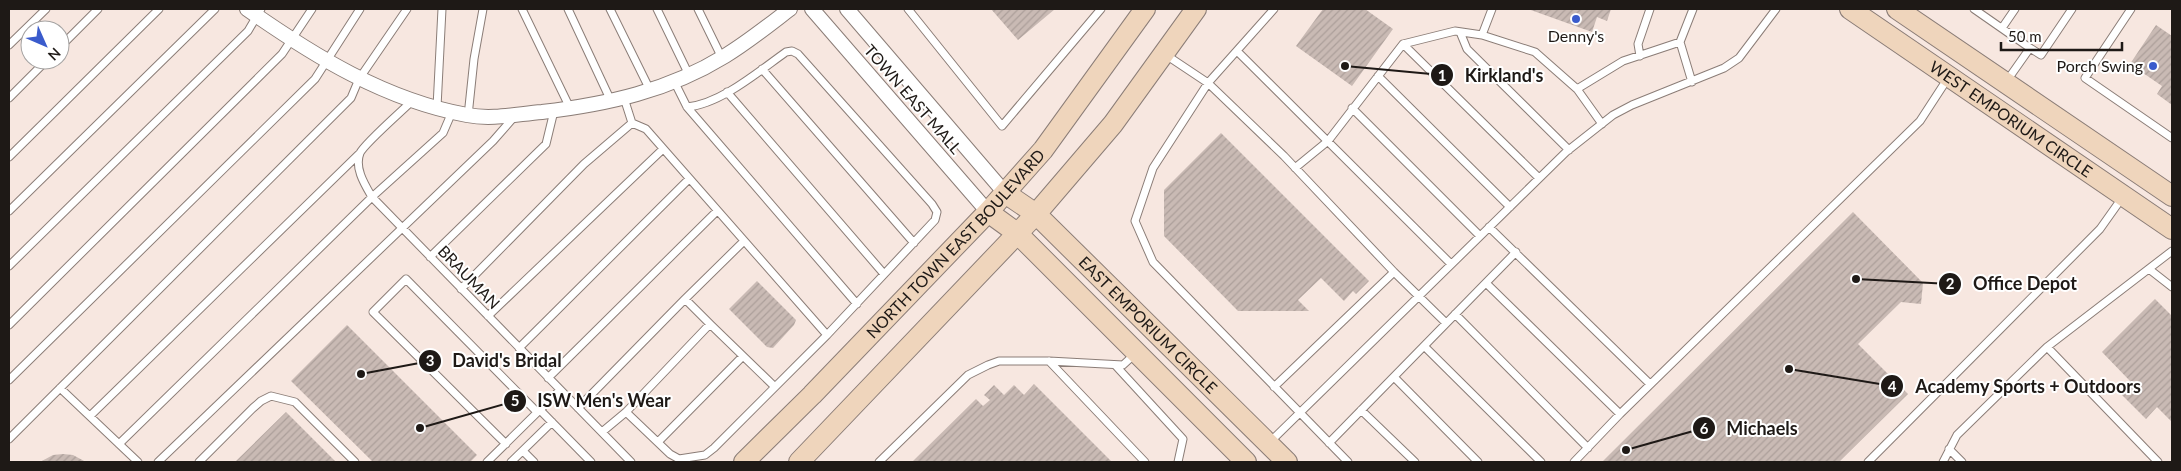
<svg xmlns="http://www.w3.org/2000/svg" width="2181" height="471" font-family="Lato,sans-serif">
<defs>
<pattern id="building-hatch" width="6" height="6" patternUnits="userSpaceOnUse" patternTransform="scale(1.25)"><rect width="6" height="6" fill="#c9bab4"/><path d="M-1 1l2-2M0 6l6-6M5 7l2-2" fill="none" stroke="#ac9f9a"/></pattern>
</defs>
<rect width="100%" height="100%" fill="#f7e7e0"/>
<path fill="url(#building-hatch)" d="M991,9H1055L1018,40Z
M1323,9H1365L1393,29L1352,86L1296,46Z
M1528,9H1611L1607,21L1597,17L1592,32Z
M2156,25L2172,36V105L2157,94L2162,86L2130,64Z
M1221,133L1369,281L1356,294L1353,291L1344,301L1321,278L1298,300L1309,311H1238L1164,236V190Z
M1853,212L1923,283L1921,304L1901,302L1858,344L1908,394L1839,462H1602Z
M757,281L796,320L794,325L773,348L767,347L729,309Z
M2155,299L2172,316V422L2157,407L2146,419L2119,392L2130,381L2102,352Z
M347,325L477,455L470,462H373L291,381Z
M1034,384L1112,462H912L976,399L983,406L990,400L984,395L994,385L1004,395L1014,385L1024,395Z
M286,412L336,462H235Z
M63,454L73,455L86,462H40L53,455Z"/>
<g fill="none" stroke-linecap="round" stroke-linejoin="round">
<defs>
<path id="lane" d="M522,9L570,108
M568,9L611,101
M610,9L650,90
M657,9L689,75
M698,9L722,58
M908,9L1002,126L1101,9
M1274,9L1208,83L1153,168L1135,221L1153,262L1348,462
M1492,9L1482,35L1535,52L1577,89
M1974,9L2030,48
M2131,9L2085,78L2172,138
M2002,28L2015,9
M1460,32L1467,49L1569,150
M1403,44L1539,178
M9,45L46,9
M60,47L98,9
M1237,51L1451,264
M1166,55L1208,83L1284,156L1394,272L1446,323
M1640,56L1638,44L1650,9
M762,69L914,243
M1378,76L1510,207
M1692,82L1680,42L1693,9
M2006,82L2030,48L2041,55L2072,9
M727,92L884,274
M9,98L47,60
M412,101C403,110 364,144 360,153C354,168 365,185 372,197L631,462
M437,107L442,9
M687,107L857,304
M1352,108L1480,236
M468,116L474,59L483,9
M632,123L646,129L827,335L935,220L937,212L932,204L798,54L792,51L786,52C759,71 721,104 687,107L674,81
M1602,124L1577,89L1623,61L1680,42
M9,157L159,9
M1295,168L1328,141L1403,44L1455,31L1482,35
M9,211L215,9
M1489,227L1650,384
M430,257L546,144L554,111
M9,266L248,31L261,9
M2149,269L2172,287
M1486,283L1620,414
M461,289L584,164L632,123L624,98
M685,299L744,241
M1455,314L1588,448
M488,316L663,149
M9,325L282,54L312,9
M1424,346L1541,462
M519,348L689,179
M1049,361L1145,462
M1116,366L1183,439L1178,462
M1394,377L1478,462
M548,378L717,211
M9,380L315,79L360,9
M1274,387L1394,272
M60,388L138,462
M578,408L685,299L710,324
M540,410L591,462
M1361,410L1415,462
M626,412L710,324L774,386
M90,416L360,153
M602,432L626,412L670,454L679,459L705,455L714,448L827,335
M9,439L351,98L359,79L407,9
M658,442L743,356
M1270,442L1566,152L1613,115L1632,105L1724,68L1739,58L1776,9
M1329,443L1516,252
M119,444L372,197L443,133L452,112
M506,444L373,312L406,279L537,412
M1949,449L1962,462
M523,451L534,462
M158,462L493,141L514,117
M199,462L253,408L261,401L271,396L295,402L355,462
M487,462L560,390
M511,462L552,422
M879,462L968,375L988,365L999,361H1049L1123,365L1136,353
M1574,462L1620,414L1920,121L1948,78
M1868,462L2100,229L2122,198
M1943,462L1957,435L2047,347
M2158,462L2047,347L2172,251"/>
<path id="street" d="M247,9C314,56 385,100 467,115C492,120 517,114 542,112C608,104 668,91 725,56C748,42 769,25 790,9
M812,9L988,212
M847,9L1005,193"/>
<g id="secondary">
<path id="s1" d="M1850,9L2172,229"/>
<path d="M1897,9L2172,196"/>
<path id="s2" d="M1005,193L1036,214L1287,462"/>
<path d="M988,212L1017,233L1246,462"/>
<path id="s3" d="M744,462L812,395L988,212L1043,150L1145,9"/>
<path d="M799,462L1036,214L1113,124L1196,9"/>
</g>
</defs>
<use href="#lane" stroke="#8b7d77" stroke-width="9"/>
<use href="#street" stroke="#8b7d77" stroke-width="16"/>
<use href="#secondary" stroke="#8b7d77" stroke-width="22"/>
<use href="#lane" stroke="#fff" stroke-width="7"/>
<use href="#street" stroke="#fff" stroke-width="14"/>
<use href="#secondary" stroke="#efd5bc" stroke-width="20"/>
</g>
<g fill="#3a5bcc" stroke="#fff" stroke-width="2">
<circle cx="1576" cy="19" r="5"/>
<circle cx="2153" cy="66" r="5"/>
</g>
<g text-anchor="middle" stroke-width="4" stroke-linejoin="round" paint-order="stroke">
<g font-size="16" fill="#1e1916" stroke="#fff">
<text x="1576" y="42">Denny's</text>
<text x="2143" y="72" text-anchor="end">Porch Swing</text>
</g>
<g font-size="16" fill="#1e1916" stroke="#fff">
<text transform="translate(913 99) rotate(49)" y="6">TOWN EAST MALL</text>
<text dy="6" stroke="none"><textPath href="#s1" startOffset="195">WEST EMPORIUM CIRCLE</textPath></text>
<text dy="6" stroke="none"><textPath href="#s3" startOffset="304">NORTH TOWN EAST BOULEVARD</textPath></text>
<text transform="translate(469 277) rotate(46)" y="6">BRAUMAN</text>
<text dy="6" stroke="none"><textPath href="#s2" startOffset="195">EAST EMPORIUM CIRCLE</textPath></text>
</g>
</g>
<path fill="none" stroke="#1e1916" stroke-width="2" d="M1345 66L1442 75M1856 279L1950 284M361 374L430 361M1789 369L1892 386M420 428L515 401M1626 450L1704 428"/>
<g fill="#1e1916" stroke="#fff" stroke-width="2">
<circle cx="1345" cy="66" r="5"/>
<circle cx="1856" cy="279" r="5"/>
<circle cx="361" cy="374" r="5"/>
<circle cx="1789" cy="369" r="5"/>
<circle cx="420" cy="428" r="5"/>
<circle cx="1626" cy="450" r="5"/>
<circle cx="1442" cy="75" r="12"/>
<circle cx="1950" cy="284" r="12"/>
<circle cx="430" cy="361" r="12"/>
<circle cx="1892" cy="386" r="12"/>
<circle cx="515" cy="401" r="12"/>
<circle cx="1704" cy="428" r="12"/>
</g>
<g font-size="15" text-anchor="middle" font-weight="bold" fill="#fff">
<text x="1442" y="81">1</text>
<text x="1950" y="289">2</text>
<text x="430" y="366">3</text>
<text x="1892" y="392">4</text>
<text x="515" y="406">5</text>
<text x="1704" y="434">6</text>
</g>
<g font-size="18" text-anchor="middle" font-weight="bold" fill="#1e1916" stroke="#fff" stroke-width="4" stroke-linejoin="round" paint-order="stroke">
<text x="1504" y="82">Kirkland's</text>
<text x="2025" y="290">Office Depot</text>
<text x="507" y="367">David's Bridal</text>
<text x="2028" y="393">Academy Sports + Outdoors</text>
<text x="604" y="407">ISW Men's Wear</text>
<text x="1762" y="435">Michaels</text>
</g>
<rect width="2181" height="471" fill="none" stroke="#1e1916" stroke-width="20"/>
<g transform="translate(45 45) rotate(135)"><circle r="24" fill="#ffffff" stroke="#a5a3a2"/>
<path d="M0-4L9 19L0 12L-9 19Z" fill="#3a5bcc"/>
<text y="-8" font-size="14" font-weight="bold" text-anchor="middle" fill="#1e1916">N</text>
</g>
<path d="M2001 42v8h121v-8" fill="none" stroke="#1e1916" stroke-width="2.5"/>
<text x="2008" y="42" font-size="15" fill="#1e1916" stroke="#ffffff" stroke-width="4" paint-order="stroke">50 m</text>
</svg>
